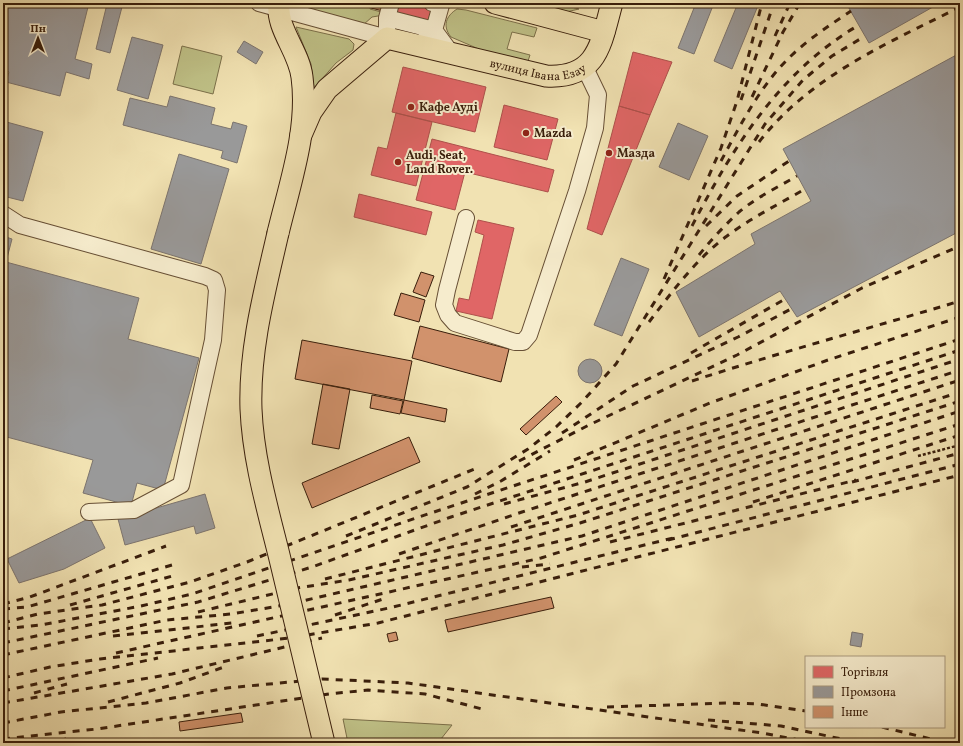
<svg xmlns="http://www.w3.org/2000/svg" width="963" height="746" font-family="Vollkorn,serif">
<rect width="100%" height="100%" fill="#f1e2b2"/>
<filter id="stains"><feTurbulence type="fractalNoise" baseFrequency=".005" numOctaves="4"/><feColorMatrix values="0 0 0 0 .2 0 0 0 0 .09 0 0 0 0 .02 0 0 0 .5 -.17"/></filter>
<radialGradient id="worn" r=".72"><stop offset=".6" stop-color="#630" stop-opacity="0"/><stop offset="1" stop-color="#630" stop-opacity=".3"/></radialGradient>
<path fill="#c0c288" stroke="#7c704a" d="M290,3H372L370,9L385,13L384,15L372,17L363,25Z
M531,3H557L579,9L566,12Z
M457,9L466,10L537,28L534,37L512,32L507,49L530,55L527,64L495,56L451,37C442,26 446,16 457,9Z
M296,27L349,39L354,44L353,50L336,63L314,88L311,64Z
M182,46L222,56L213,94L173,84Z
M343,719L452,725L441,739V743H348Z"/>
<path fill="#e06666" stroke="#ae504b" d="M394,3H420L438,8L432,28L390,16Z
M633,52L672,62L650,115L619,106Z
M403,67L486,87L475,132L392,112Z
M504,105L558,119L547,160L494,147Z
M619,106L650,115L602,235L587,229Z
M396,113L432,122L416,186L371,175L378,147L387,149Z
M432,139L554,170L548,192L465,172L455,210L416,200Z
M359,194L432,212L426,235L354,217Z
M478,220L514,228L492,319L456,311L459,298L469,300L484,235L475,232Z"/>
<path fill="#999" stroke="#7c746e" d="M3,3H89L75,59L92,64L89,79L66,72L60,96L6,82L9,72L3,68Z
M696,3H714L694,54L678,48Z
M738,3H746L757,8L732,69L714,61Z
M846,3H940L869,43Z
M107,4L122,7L110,53L96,49Z
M132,37L163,45L148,99L117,90Z
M244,41L263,52L256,64L237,52Z
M960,53V231L797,317L780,291L699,337L676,292L755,244L751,234L811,201L783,149Z
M170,96L215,108L211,124L231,129L233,122L247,126L237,163L221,158L223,151L123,125L130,98L167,107Z
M3,121L43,132L23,201L3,196Z
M678,123L708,136L689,180L659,167Z
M179,154L229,169L201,264L151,249Z
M3,236L12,239L6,262L139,298L128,339L199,358L163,490L137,483L131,506L83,493L93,460L3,436Z
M621,258L649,269L622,336L594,325Z
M578 371a12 12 0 1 1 24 0a12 12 0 1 1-24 0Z
M205,494L215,528L196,534L194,526L125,545L118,519Z
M90,518L105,548L64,569L19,583L7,559Z
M852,632L863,634L861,647L850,645Z"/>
<path fill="#d1926c" stroke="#391e0b" d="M373,3H389L387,12L371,8Z
M421,272L434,276L426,297L413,292Z
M401,293L425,300L419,322L394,315Z
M420,326L509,349L501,382L412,358Z
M302,340L412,361L404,400L295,379Z
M323,384L350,389L339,449L312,444Z
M372,395L403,401L400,414L370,408Z
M556,396L562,402L526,435L520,429Z
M404,400L447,409L445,422L401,413Z
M409,437L420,462L312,508L302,483Z
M551,597L554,608L448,632L445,620Z
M396,632L398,640L389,642L387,634Z
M241,713L243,722L180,731L179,722Z
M66,738L67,743H56V740Z"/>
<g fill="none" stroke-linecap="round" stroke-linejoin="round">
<defs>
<path id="minor" d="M259,3L387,38V18
M391,3L387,18L434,30L451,53
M426,37L434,30L441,5L432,3
M3,214L20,225L205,276L214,280L217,290L213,340L181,485L134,510L89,512
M466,218L447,290L444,305L448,315L455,323L515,342H523L529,335L577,191L595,128L598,95L585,68"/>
<g id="major">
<path d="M495,3L604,32"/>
<path id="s1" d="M301,135L311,112L327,89L387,38L546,76C598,79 601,43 612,3"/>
<path d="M278,233C290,183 309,129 302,77C299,51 276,29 279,3"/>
</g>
</defs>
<use href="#minor" stroke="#674f35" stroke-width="18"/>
<use href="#major" stroke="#391e0b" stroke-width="23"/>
<path stroke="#391e0b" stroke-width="2.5" stroke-dasharray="3 2" stroke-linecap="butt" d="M918,456L960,445"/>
<use href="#minor" stroke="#f6eccd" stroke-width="16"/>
<use href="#major" stroke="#f1e2b2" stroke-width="21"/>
<path stroke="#391e0b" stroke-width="3" stroke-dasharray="7 7" stroke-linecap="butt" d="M775,36L790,3
M752,97L783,32L800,3
M741,100L774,3
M759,142C810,76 888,43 960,7
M721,161C741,124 761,84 792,55C810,38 830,25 851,11
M692,226C733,147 780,71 859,25
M706,226L737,196L789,161
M699,255C711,240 725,225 739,212C757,197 778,187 797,176
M664,279L721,148L737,101L762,3
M649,322C672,292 696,259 727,236C751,218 779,204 805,189
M691,353L785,299
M692,381C781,352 871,328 960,301
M562,433L633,386L738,337L791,309
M574,460L710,403L828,360L960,317
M519,461L589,425L737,355L862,288L960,246
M852,482L960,453
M475,494L501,481L550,451
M753,502L960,435
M504,504L585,482L960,359
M511,527L960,380
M346,536L467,487L528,449L556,427L582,402L616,364L765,124L803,80L832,56L865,36
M668,540L960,464
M610,542L856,480
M399,554L522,512L960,370
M522,567L550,564
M325,579L578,515L960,392
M3,604L30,597L166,546
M70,605L176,575
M3,609L27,607L172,565
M198,612L297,588L349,580L503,545L580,523L960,401
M335,615L383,599
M3,623L38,614L102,605L190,582L247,562L477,468
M3,629L41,625L141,606L192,594L431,513L960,339
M113,636L232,623
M257,636L389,608L673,538
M3,643L198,602L312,567L451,517L960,350
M116,653L541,558L960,424
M3,655L167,620L231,614L285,605L582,536L960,411
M3,678L50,667L100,659L290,638L378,623L960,475
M3,691L158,658
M34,693L67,684
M108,702L180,683L224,667
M3,703L172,674L322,638
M607,707L729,703L758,704L806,711
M708,720L781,726L860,743
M3,723L61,712L146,703L227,688L322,679L408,683L762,733L815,743
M882,727L947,743
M3,739L97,729L329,694L368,690L425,694L482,709"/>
<defs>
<path id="major-bridge" d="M278,233C265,290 249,349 251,409C253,458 267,507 279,555C294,617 309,680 324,743"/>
</defs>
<use href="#major-bridge" stroke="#391e0b" stroke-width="23" stroke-linecap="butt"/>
<use href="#major-bridge" stroke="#f1e2b2" stroke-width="21"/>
</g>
<g fill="#8f2418" stroke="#f6eccd" stroke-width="1.5">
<circle cx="411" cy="107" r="4"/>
<circle cx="526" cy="133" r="4"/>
<circle cx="609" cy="153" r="4"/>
<circle cx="398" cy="162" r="4"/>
</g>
<g text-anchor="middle" stroke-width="4" stroke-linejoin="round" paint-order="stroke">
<g font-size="12" fill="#391e0b" stroke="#f6eccd">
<text dy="4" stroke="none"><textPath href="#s1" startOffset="287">вулиця Івана Езау</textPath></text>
</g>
<g font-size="12" font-weight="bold" fill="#391e0b" stroke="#f6eccd" text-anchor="start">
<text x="419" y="111">Кафе Ауді</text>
<text x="534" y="137">Mazda</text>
<text x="617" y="157">Мазда</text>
<text x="406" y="159">Audi, Seat,<tspan x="406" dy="14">Land Rover.</tspan></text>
</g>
</g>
<rect width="963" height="746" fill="none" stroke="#f1e2b2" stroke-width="16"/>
<rect x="4" y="4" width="955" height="738" fill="none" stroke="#391e0b" stroke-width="2"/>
<rect x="8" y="8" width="947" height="730" fill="none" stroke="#391e0b"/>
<rect x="805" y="656" width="140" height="72" fill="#f6eccd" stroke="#aa9a7f"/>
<rect x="813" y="666" width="20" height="12" fill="#e06666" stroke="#aa9a7f"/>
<text x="841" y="676" font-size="12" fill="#391e0b">Торгівля</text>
<rect x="813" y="686" width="20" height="12" fill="#999999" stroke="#aa9a7f"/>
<text x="841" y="696" font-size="12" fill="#391e0b">Промзона</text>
<rect x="813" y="706" width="20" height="12" fill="#d1926c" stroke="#aa9a7f"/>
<text x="841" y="716" font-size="12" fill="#391e0b">Інше</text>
<g transform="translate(38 38)" stroke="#f6eccd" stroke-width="3" paint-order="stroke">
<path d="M0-3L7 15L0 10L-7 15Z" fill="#391e0b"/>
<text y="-6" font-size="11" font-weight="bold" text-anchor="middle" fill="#391e0b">Пн</text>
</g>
<rect width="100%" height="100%" filter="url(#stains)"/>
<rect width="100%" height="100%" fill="url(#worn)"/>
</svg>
